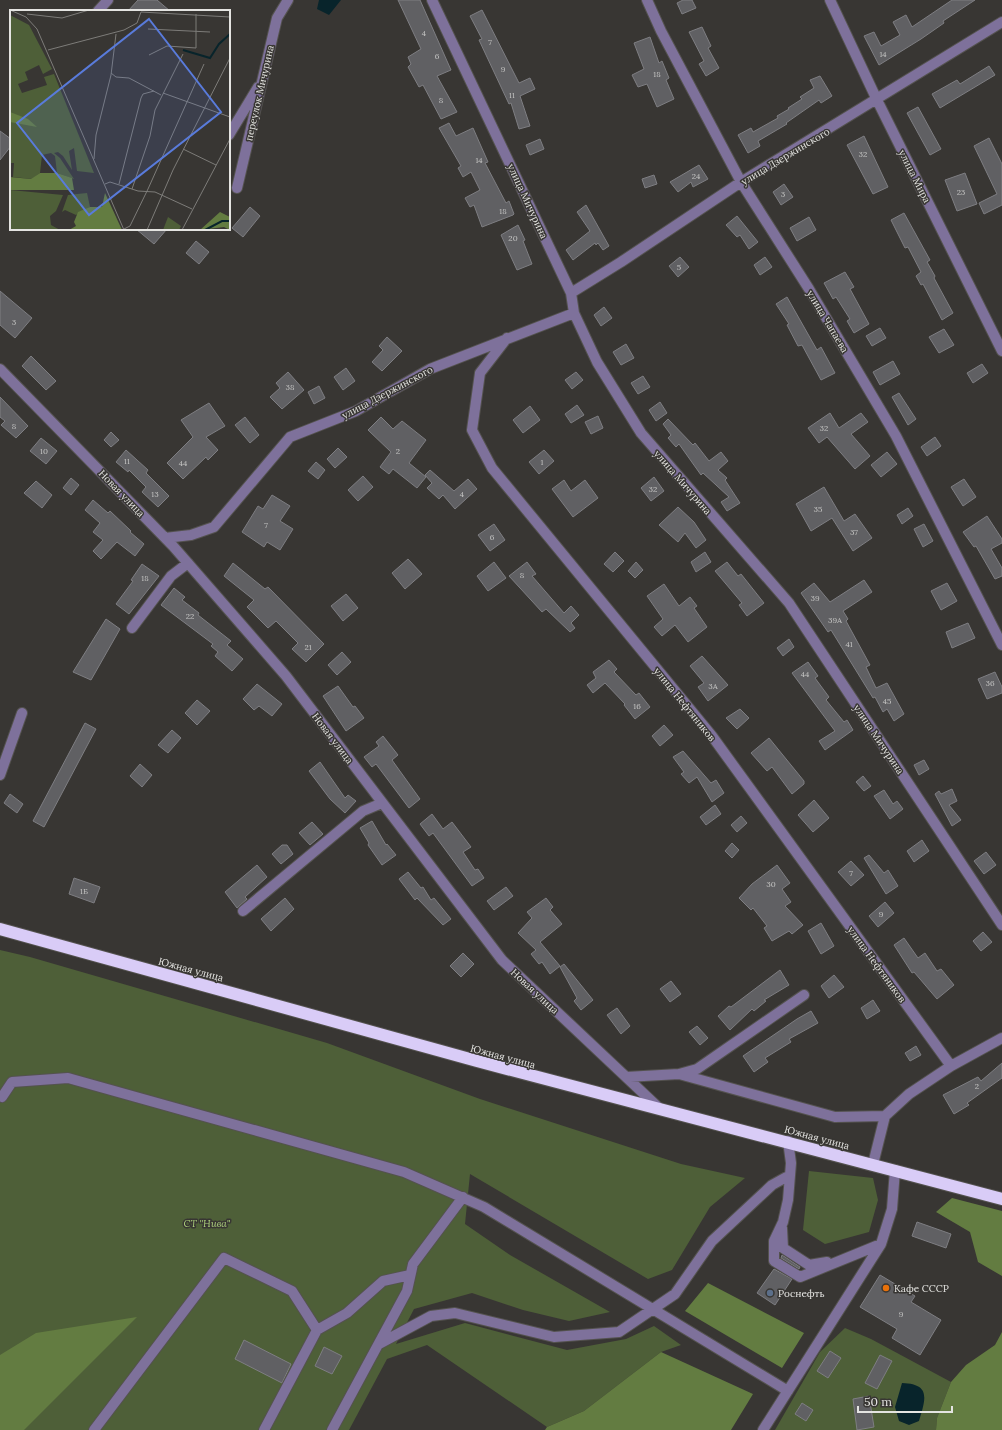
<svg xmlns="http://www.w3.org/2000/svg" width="1002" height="1430" font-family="Lora,serif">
<rect width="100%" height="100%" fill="#383633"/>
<path fill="#4e5f38" d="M0,950L30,957L327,1043L480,1099L681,1164L745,1178L710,1207L672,1270L648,1279L470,1174L465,1224L510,1255L610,1312L569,1321L523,1310L472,1293L414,1309L396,1344L465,1323L567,1350L626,1339L654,1326L681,1345L661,1352L584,1411L547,1427L427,1345L387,1359L349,1430H0Z
M809,1171L873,1178L878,1200L869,1232L825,1244L803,1230Z
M845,1328L871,1339L951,1382L937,1418L936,1430H775L820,1352Z"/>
<path fill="#637c41" d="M952,1198L1002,1211V1276L978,1262L970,1232L936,1212Z
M708,1283L804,1333L782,1368L685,1311Z
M137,1317L24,1430H0V1355L36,1333Z
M1002,1332V1430H936L937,1418L951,1382L966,1365L995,1345Z
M661,1352L753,1394L731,1430H545L547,1427L584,1411Z"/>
<path fill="#08242b" d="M319,0H341L329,15L317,9Z
M902,1383C932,1384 925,1400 919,1421L909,1425L899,1421L895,1407Z"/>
<path fill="#606063" stroke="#7e7e82" d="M138,0H157L170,11H128Z
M398,0H420L451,70L437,76L457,112L441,119L423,85L419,87L408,67L411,64L408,57L421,49Z
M683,0H692L696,8L682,14L677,3Z
M952,0H975L943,21L944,23L921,39L879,65L864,36L874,32L881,46L900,35L893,22L906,15L912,27Z
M482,10L519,83L530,78L535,89L520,96L530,126L519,129L511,103L509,104L479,40L482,39L470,16Z
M702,27L711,46L708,48L719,68L706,76L699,64L704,61L689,32Z
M650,37L659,63L662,61L669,78L666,80L674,99L657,107L647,84L638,87L632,75L644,69L634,43Z
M989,66L995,75L940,108L932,94L957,80L960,84Z
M820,76L832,96L821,103L819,100L786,123L787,124L758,141L760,146L748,153L738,135L751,128L753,132L778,118L777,116L789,109L788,108L802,99L800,97L814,88L810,80Z
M918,107L941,149L930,155L907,113Z
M449,123L456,136L473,128L488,162L485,163L506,203L509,201L514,214L513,215L482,227L474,205L470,207L465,198L480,190L471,172L463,177L458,168L461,166L439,128Z
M0,131L11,139V146L0,160Z
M864,136L888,187L873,194L847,145Z
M989,138L1002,164V205L984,214L979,203L997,194L974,146Z
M540,139L544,149L530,155L526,145Z
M699,165L708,179L693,187L691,182L678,192L670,182Z
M965,173L977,204L957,211L945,180Z
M654,175L657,184L645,188L642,179Z
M784,184L793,197L781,205L773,192Z
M586,205L609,246L603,250L598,243L596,245L595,243L573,260L566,250L590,231L577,212Z
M250,207L260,216L243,237L232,228Z
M904,213L930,260L927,262L935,276L934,278L953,313L942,320L923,284L921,285L916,276L921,272L908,247L905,248L891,220Z
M737,216L758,242L749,249L740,235L737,237L726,225Z
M809,217L816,230L797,241L790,228Z
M518,225L525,240L523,241L532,264L517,270L501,235Z
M136,229H167L154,244Z
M196,241L209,252L199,264L186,253Z
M680,257L689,267L678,277L669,266Z
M765,257L772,267L760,275L754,265Z
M845,272L854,287L850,289L869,324L854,333L847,321L850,319L836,297L833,299L824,283Z
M0,291L32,318L15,338L0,325Z
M787,297L817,350L821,347L835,373L821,380L802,345L798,346L787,325L789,324L776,304Z
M604,307L612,318L601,326L594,315Z
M880,328L886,338L872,346L866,336Z
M944,329L954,345L939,353L929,337Z
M387,337L402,351L382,371L372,362L383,350L379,346Z
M626,344L634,358L621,365L613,352Z
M31,356L56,381L46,390L22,366Z
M893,361L900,374L880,385L873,372Z
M982,364L988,373L973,383L967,373Z
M346,368L355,381L343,390L334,377Z
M288,372L304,390L282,409L270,397L280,388L276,383Z
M576,372L583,380L572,389L565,380Z
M643,376L650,387L638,394L631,383Z
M319,386L325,398L314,404L308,392Z
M899,393L916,419L908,425L892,397Z
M0,397L28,426L16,438L1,425L5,421L0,417Z
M660,402L667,413L656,421L649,410Z
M209,403L225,426L206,437L218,450L208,460L206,457L183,479L167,463L193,437L181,420Z
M577,405L584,415L571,423L565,414Z
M530,406L540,420L523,433L513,420Z
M830,413L839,428L861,413L868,422L851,434L870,456L855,469L827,437L819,443L808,428Z
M598,416L603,428L591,434L585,422Z
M245,417L259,435L250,443L235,425Z
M381,417L393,429L402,421L426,440L409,463L426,477L417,488L393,469L389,474L380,467L391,452L368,430Z
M668,419L693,445L695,443L709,461L721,452L728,461L718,470L727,478L725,480L740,503L727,511L721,502L729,497L703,473L701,475L679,444L676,447L668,438L671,435L663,424Z
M111,432L119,440L111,447L104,440Z
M935,437L941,446L927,456L921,447Z
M41,438L57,451L46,464L30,451Z
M338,448L347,457L335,468L327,459Z
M126,450L148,470L146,473L169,496L158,507L142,492L146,487L129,470L128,472L116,462Z
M544,450L554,461L539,474L529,462Z
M887,452L897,464L881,477L871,465Z
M316,462L325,470L318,479L308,471Z
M430,470L454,491L468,479L477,489L455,509L443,495L439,499L427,488L432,483L425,475Z
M363,476L373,487L358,501L348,490Z
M654,477L664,491L651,501L641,488Z
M71,478L79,485L71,495L63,488Z
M964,479L976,497L963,506L951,487Z
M564,480L571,491L585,480L598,498L573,517L552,489Z
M36,481L52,495L42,508L24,493Z
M824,487L844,521L855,514L872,538L853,551L832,518L811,531L796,504Z
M272,495L290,506L280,521L293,529L280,550L267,542L264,547L242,532L258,506L263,509Z
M93,500L108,513L110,511L131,531L130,532L144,544L135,556L117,542L101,559L93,551L103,540L93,532L100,523L85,510Z
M678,507L694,522L706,540L696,548L685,533L678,542L659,525Z
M908,508L913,516L902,524L897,515Z
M987,516L1002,539V543L991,549L1002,568V576L995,579L976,546L974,547L963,532Z
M494,524L505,540L490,551L478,535Z
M924,524L933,541L923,547L914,529Z
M615,552L624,561L613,572L604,564Z
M705,552L711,562L696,572L691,562Z
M408,559L422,574L405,589L392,573Z
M494,562L506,578L488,591L477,576Z
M527,562L536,574L532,576L564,613L571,606L579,615L571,623L575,628L570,632L546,609L542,612L509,576Z
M636,562L643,570L635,578L628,571Z
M727,562L738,576L741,574L764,603L747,616L739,605L742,603L715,571Z
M233,563L265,589L268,587L324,644L306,662L292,649L298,643L276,621L268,628L247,607L254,600L224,576Z
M142,564L159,576L129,614L116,604L133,581L131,580Z
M864,580L872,592L843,611L848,619L846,621L870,665L866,667L876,688L887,683L904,714L894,721L887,709L883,712L875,697L873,698L831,630L828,632L801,593L814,583L830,602Z
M947,583L957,601L941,610L931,591Z
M664,584L679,606L690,597L697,606L694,608L707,627L688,642L675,625L662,636L654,627L663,619L647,596Z
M174,588L185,597L182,600L199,613L198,615L231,641L227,645L243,659L232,671L215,656L218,652L211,646L213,644L161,605Z
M346,594L358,608L343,621L331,606Z
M106,619L120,629L91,680L73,672Z
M968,623L975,638L952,648L946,632Z
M789,639L794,647L783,656L777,648Z
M342,652L351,662L337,675L328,665Z
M702,656L728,685L708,701L698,687L704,683L690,666Z
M609,660L617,669L614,672L636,695L639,693L650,707L635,719L624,705L625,704L605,683L593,693L587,685L596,678L593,672Z
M808,662L818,676L815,678L829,697L826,700L844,722L847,720L853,730L825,750L819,741L835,731L792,673Z
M995,672L1002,687V693L987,699L978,679Z
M257,684L282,704L272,716L259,706L254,710L243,699Z
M338,686L353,707L355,706L364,718L346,731L323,696Z
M197,700L210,711L197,725L185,713Z
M740,709L749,718L737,729L726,718Z
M85,723L96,729L44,827L33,821Z
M664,725L673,735L660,746L652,736Z
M172,730L181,738L168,753L158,745Z
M383,736L398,755L392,760L420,799L409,808L376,764L372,767L364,757L379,746L376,742Z
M769,738L804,781V784L792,794L772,767L767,771L751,753Z
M683,751L711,783L716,780L724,793L712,802L697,777L689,783L681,774L684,772L673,757Z
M924,760L929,769L919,775L914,765Z
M320,762L345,798L348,795L356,801L345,813L330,799L309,771Z
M140,764L152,775L142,787L130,776Z
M863,776L871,786L864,791L856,782Z
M952,789L957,801L949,805L961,820L952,826L935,794L939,791L941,794Z
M884,790L893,804L897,801L903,809L890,819L874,796Z
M10,794L23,804L17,813L4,803Z
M814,800L829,818L813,832L798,815Z
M715,805L721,814L706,825L700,817Z
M432,814L443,829L452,822L471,847L463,852L475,870L478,869L484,878L472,886L433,833L429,836L420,824Z
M741,816L747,823L737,832L731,825Z
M372,821L386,845L387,844L396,855L382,865L368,845L369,843L360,828Z
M312,822L323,834L310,845L299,833Z
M922,840L929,851L914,862L907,851Z
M732,843L739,850L732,858L725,851Z
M282,845H287L293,854L281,864L272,854Z
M986,852L996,865L984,874L974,861Z
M869,855L884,873L888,870L898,886L886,894L864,858Z
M851,861L864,875L851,886L838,872Z
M257,865L267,877L245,897L247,899L237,908L225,892Z
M777,865L790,883L782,889L791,902L785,906L803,925L792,934L789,931L772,941L764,928L767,926L753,908L751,910L739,898L752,884Z
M408,872L421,888L423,887L431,900L434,898L451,919L443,925L417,898L415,900L399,879Z
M74,878L100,887L94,903L69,894Z
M506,887L513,896L494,910L487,901Z
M285,898L294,909L271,931L261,919Z
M546,898L553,907L550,910L562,924L540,942L560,966L550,974L542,962L539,964L531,954L536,950L518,933L532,918L527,912Z
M885,902L894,913L878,927L869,916Z
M821,923L834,946L821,954L808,931Z
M983,932L992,942L981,951L973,941Z
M904,938L918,958L925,953L937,971L941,969L954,985L937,999L914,972L912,973L894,945Z
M463,953L474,964L461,977L450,966Z
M564,964L593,1000L581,1010L574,1001L577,998L560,967Z
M780,970L789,985L764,1000L766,1001L754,1011L752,1009L730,1030L718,1016L729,1006L731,1007Z
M834,975L844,987L829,998L821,986Z
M671,981L681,994L670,1002L660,989Z
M873,1000L880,1011L867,1019L861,1008Z
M617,1008L630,1026L621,1034L607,1015Z
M811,1011L818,1023L789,1039L791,1042L765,1058L768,1062L754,1072L743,1056L797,1019Z
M697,1026L708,1038L700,1045L689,1032Z
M916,1046L921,1055L910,1061L905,1053Z
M1002,1063V1078L967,1103L969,1105L954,1114L943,1095L978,1077L981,1081Z
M917,1222L951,1234L946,1248L912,1236Z
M782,1255L800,1267L799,1269L781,1258Z
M774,1269L792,1279L775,1305L757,1293Z
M880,1275L915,1296L911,1302L941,1320L920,1355L892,1338L897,1329L860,1307Z
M244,1340L291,1364L282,1383L235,1359Z
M324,1347L342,1356L332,1374L315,1366Z
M830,1351L841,1358L828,1378L817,1371Z
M880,1355L892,1361L877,1389L865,1383Z
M869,1396L874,1427L857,1430L853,1399Z
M802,1403L813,1410L806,1421L795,1414Z"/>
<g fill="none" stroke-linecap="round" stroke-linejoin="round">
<defs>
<path id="minor" d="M432,0L571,293L574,313L597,362L641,433L789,603L1002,925
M647,0L661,31L741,182L809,289L896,436L1002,645
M830,0L877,100L1002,351
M98,11L108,0
M229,135L258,87
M237,188L277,18L288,0
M571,293L621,262L741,182L1002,22
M507,338L480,373L472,430L492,468L712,736L951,1066
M0,369L173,546L286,676L502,960L660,1109
M165,538L191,535L214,527L290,437L356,411L430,369L574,313
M132,628L171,576L188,563
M0,775L22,713
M243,911L363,811L382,803
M679,1074L835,1117L885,1116
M626,1077L679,1074L697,1069L804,995
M0,1096L2,1097L12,1082L68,1078L404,1172L484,1207L788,1391
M788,1141L791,1163L788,1200L783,1222L774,1241V1261L800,1277L881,1244L892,1209L895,1170
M873,1164L885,1116L909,1094L951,1066L1002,1038
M782,1228L783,1248L809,1265L827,1262
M379,1344L431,1316L455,1313L554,1337L619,1332L675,1294L712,1241L772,1185L790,1175
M94,1430L224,1258L292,1291L317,1330
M264,1430L317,1330L347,1313L383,1281L410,1275
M332,1430L407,1291L413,1264L463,1197
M763,1430L881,1244"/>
<path id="highway" d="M0,929L477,1061L1002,1199"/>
</defs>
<use href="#minor" stroke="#54524f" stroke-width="12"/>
<use href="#highway" stroke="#54524f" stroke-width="14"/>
<use href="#minor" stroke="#7e719b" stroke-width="10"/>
<use href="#highway" stroke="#d9ccf7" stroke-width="12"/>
</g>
<circle fill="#e8710a" stroke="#383633" stroke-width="1.5" cx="886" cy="1288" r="4"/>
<circle fill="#5c6f8a" stroke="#383633" stroke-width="1.5" cx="770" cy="1293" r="4"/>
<g text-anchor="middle" stroke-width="3" stroke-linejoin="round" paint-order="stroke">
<g font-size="8" fill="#c3c3c2">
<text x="424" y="36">4</text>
<text x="490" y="45">7</text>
<text x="883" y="57">14</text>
<text x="437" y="59">6</text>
<text x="503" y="72">9</text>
<text x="657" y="77">18</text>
<text x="512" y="98">11</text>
<text x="441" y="103">8</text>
<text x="863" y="157">32</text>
<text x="479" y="163">14</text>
<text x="696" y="179">24</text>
<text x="961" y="195">23</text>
<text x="783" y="197">3</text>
<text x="503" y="214">18</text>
<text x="513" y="241">20</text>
<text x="679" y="270">5</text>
<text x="14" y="325">3</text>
<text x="290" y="390">38</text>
<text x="14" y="429">8</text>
<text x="824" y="431">32</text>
<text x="44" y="454">10</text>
<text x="398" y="454">2</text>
<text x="127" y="464">11</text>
<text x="542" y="465">1</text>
<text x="183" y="466">44</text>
<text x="653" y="492">32</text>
<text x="155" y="497">13</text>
<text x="462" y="497">4</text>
<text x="818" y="512">35</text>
<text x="266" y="528">7</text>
<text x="854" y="535">37</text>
<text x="492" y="540">6</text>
<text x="522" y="578">8</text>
<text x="145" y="581">18</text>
<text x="815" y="601">39</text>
<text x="190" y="619">22</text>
<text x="835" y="623">39А</text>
<text x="849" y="647">41</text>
<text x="308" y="650">21</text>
<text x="805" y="677">44</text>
<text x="990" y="686">36</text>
<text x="713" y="689">3А</text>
<text x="887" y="704">45</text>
<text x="637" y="709">16</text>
<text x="851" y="876">7</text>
<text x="771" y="887">30</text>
<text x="84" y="894">1Б</text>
<text x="881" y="917">9</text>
<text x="977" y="1089">2</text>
<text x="901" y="1317">9</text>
</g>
<g font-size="10" fill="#e4e4e1" stroke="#383633">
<text transform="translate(259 93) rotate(-77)" y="4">переулок Мичурина</text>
<text transform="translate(785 156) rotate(-31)" y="4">улица Дзержинского</text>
<text transform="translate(915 176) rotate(63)" y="4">улица Мира</text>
<text transform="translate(528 201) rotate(65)" y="4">улица Мичурина</text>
<text transform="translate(828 321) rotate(59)" y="4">улица Чапаева</text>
<text transform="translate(387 392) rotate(-28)" y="4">улица Дзержинского</text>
<text transform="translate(683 482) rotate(49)" y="4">улица Мичурина</text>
<text transform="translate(122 493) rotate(46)" y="4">Новая улица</text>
<text transform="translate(685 704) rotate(51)" y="4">улица Нефтяников</text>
<text transform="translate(333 738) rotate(53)" y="4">Новая улица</text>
<text transform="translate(879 739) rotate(56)" y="4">улица Мичурина</text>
<text transform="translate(877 964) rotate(54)" y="4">улица Нефтяников</text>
<text transform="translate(191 969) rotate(15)" y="4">Южная улица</text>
<text transform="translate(535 991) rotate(43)" y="4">Новая улица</text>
<text transform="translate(503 1056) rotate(15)" y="4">Южная улица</text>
<text transform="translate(817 1137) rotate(15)" y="4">Южная улица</text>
</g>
<g font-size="10" font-style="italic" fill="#acd07b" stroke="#383633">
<text x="207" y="1227">СТ "Нива"</text>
</g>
<g font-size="10" fill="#e4e4e1" stroke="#383633" text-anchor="start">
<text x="894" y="1292">Кафе СССР</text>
<text x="778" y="1297">Роснефть</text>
</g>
</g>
<g transform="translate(10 10)">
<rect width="220" height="220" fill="#383633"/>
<path d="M0,5L19,15L42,59L33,64L29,55L15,62L18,70L8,74L12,83L37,75L34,67L44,64L84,163L67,161L64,138L59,141L62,160L53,146L48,142L44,143L50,148L64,169L47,163L45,146L41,143L32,145L30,163L22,169L3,167L4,153H0ZM0,180L53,185L46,201L40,206L41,215L50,220H0ZM77,183L80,197L66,205L55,200L52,202L58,185ZM158,207L171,216L169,220H153Z" fill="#4e5f38"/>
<path d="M0,102L18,109L27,117L0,112ZM30,163H47L62,168L64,180H0V167L21,169ZM95,183L112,220H59L66,216L64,212L68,202L80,197H92ZM210,202L220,207V220L214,217L190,220Z" fill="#637c41"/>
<path fill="none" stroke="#08242b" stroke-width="2" d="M173,40L200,48L209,34L220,24M195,220L212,211H220"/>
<path fill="none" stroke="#7d7c79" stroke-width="1" d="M0,0L16,7L27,19L114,220M17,4L52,8L79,0M138,19L200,22M38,40L114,20L127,13L131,2L220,7M139,45L157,36L186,38V4M101,63L106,67L119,68L151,85M153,83L220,107M173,139L206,155M84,149L86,125L101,65L106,24M95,174L100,172L128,181L145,182L182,199M109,174L131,88L133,84L144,81M122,179L140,126L145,100L173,44M114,219L120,216L138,179L194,54M137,220L163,160L220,48M172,220L220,129"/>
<path fill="#597bdb" fill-opacity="0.15" stroke="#597bdb" stroke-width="2" d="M139,9L211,102L79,205L7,113Z"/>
<rect width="220" height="220" fill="none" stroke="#e4e4e1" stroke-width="2"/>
</g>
<path d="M858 1406v6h94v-6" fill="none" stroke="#e4e4e1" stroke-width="2"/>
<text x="864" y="1406" font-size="12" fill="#e4e4e1" stroke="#383633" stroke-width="3" paint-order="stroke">50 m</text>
</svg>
